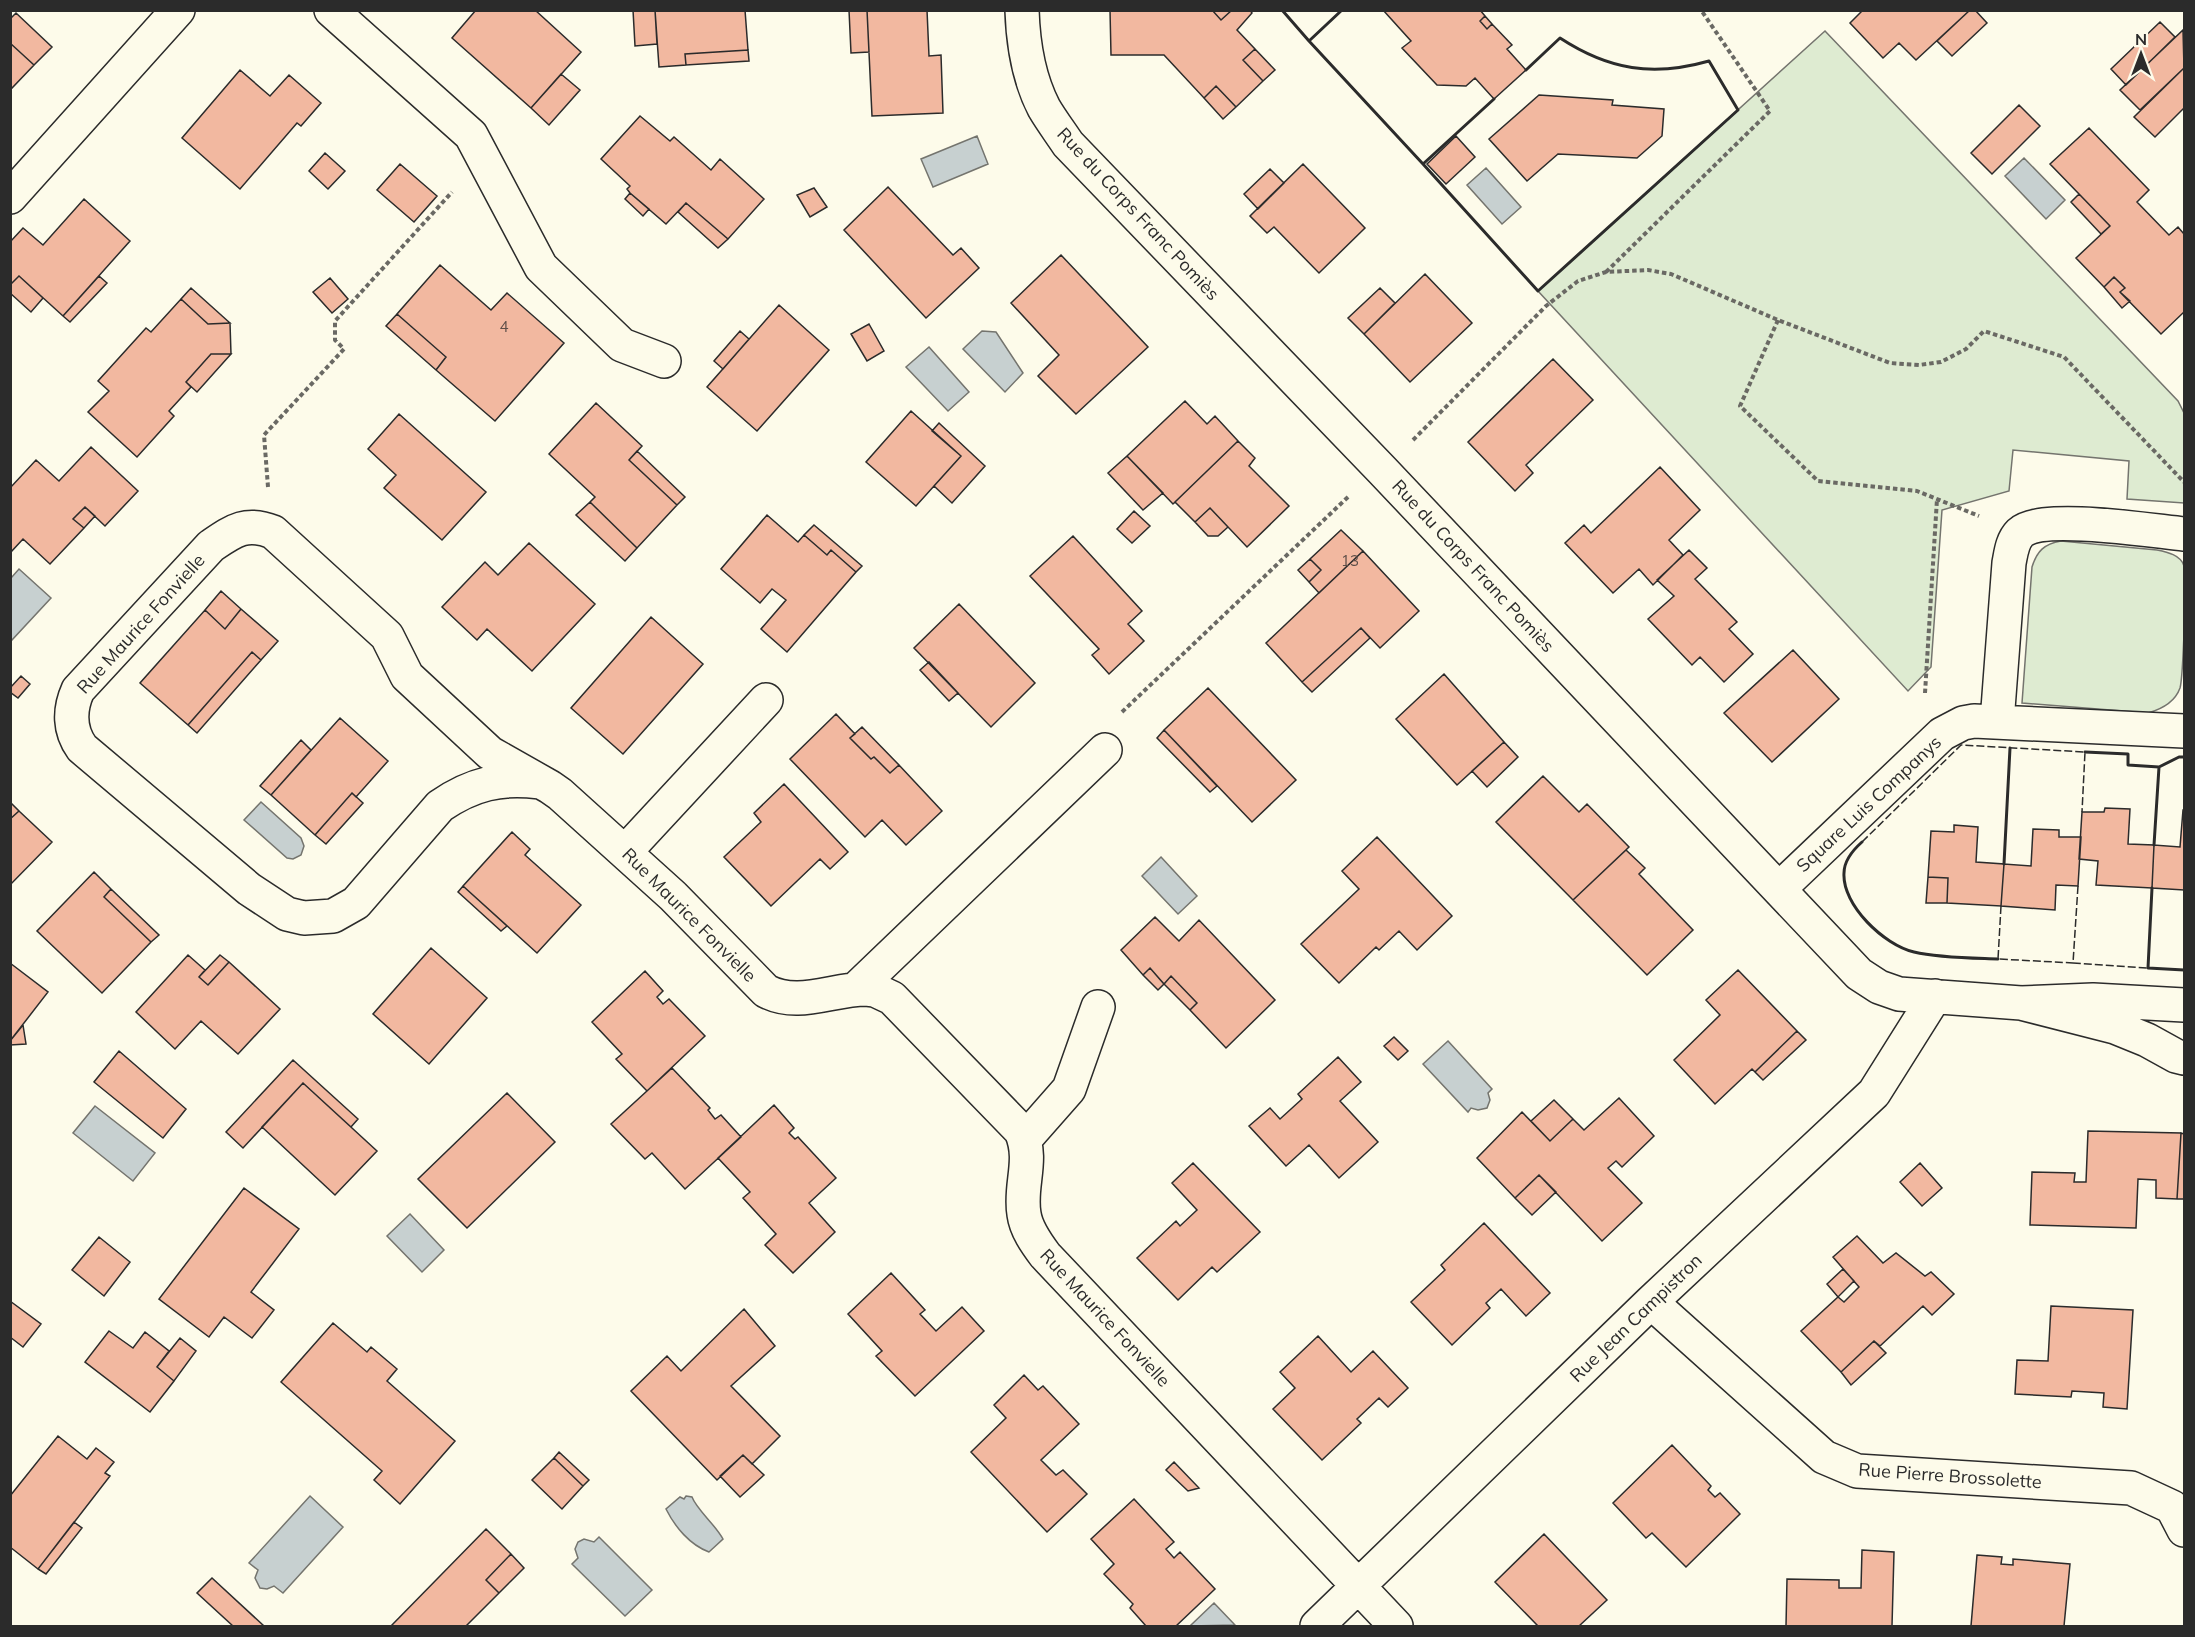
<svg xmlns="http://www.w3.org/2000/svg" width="2195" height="1637" font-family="Mulish,sans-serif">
<rect width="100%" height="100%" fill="#fdfbea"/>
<path fill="#deebd1" stroke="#74746e" stroke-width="1.5" d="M1825,31L2178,401L2184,413V503L2127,499L2129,461L2013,450L2009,491L1942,510L1931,667L1908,691L1538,291Z
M2061,541L2157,550C2167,552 2181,555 2184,566C2187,575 2183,678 2180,688C2175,702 2162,709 2148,713L2022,703L2032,567C2037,551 2044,544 2061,541Z"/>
<path fill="#c7d0d0" stroke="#74746e" stroke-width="1.5" d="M977,136L988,164L933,187L921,159Z
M2024,158L2065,200L2046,219L2005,176Z
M1486,168L1521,207L1502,224L1467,185Z
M982,331L996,332L1023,373L1005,392L963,349Z
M929,347L969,392L948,411L906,367Z
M19,569L51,598L11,641V578Z
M261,802L301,838L304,846L301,855L293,859L287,858L244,820Z
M1161,857L1197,896L1178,914L1142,876Z
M1448,1041L1492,1089L1488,1093L1490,1100L1487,1108L1478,1110L1471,1108L1468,1112L1423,1064Z
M95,1106L155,1153L133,1181L73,1133Z
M410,1214L444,1250L422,1272L387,1236Z
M310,1496L343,1527L283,1593L274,1586L267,1589L260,1588L255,1578L258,1570L249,1563Z
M686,1496L692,1497C697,1510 714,1523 723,1539L709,1552C690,1545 675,1527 666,1509L680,1497L684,1499Z
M599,1537L652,1590L625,1616L572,1564L578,1558L575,1549L578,1542L584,1539L594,1542Z
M1214,1603L1235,1625L1190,1626Z"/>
<path fill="#f2b8a0" stroke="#2b2b2b" stroke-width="1.5" d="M476,10H535L581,52L531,108L452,38Z
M633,10H655L657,44L635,46Z
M655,10H745L748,50L685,54L686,65L659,67Z
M849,10H867L869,52L851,53Z
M867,10H927L929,56L941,55L943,113L872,116Z
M1110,10H1212L1221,20L1232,10H1250L1252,13L1237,30L1255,49L1243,60L1263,81L1236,107L1216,86L1204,98L1164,55H1111Z
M1212,10H1232L1221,20Z
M1383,10H1480L1485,16L1480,21L1487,29L1492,24L1512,45L1507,49L1526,70L1494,99L1475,78L1466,86L1437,85L1402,48L1411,41Z
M1863,10H1970L1916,60L1899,43L1883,58L1850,23Z
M1970,10H1975L1987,23L1952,56L1937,41Z
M16,13L52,47L34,65L10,43V19Z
M1485,16L1492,24L1487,29L1480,21Z
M2160,22L2175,37L2126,85L2111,69Z
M2183,30L2184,68L2140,110L2120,90Z
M10,43L34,65L12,88L10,87Z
M1255,49L1275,70L1263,81L1243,60Z
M748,50L749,61L686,65L685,54Z
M2184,68V108L2155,137L2134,117Z
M240,70L270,96L289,75L321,103L301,126L297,123L240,189L182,138Z
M561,74L580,90L549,125L531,108Z
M1216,86L1236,107L1223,119L1204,98Z
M1539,95L1613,100L1612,105L1664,109L1662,136L1637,158L1558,154L1527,181L1489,139Z
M2019,105L2040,126L1992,174L1971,153Z
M640,116L670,141L674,137L711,170L720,159L764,199L728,239L686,203L666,224L630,193L627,189L630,186L601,159Z
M2089,128L2149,190L2137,202L2169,235L2178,227L2184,234V312L2161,334L2120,292L2125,288L2114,277L2104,287L2076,258L2110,226L2050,164Z
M1456,136L1475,157L1446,184L1427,164Z
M325,153L345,171L328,189L309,171Z
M400,164L437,196L414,222L377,190Z
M1303,164L1365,228L1319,273L1274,227L1267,233L1250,216Z
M1270,169L1284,183L1258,209L1244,194Z
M888,187L953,255L961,248L979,268L926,318L844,230Z
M814,188L827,207L810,217L797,195Z
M630,193L649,209L643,216L625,199Z
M2079,194L2110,226L2101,234L2071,202Z
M84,199L130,241L63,316L19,276L10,285V242L23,228L43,245Z
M686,203L728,239L718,248L678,212Z
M1061,255L1148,347L1076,414L1038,376L1059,355L1011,303Z
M440,265L491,310L507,293L564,343L495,421L436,370L446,357L397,314Z
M1425,274L1472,323L1410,382L1364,334Z
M19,276L43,298L31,312L10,293V285Z
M99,276L107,283L70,322L63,316Z
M2114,277L2125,288L2120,292L2130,301L2122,308L2104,287Z
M330,278L348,299L332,313L313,292Z
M191,288L230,323L208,324L181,299Z
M1380,288L1395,303L1364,334L1348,318Z
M181,299L208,324L230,323L231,354H211L186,382L191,387L169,411L174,416L137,457L88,412L109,391L98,381L146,328L151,332Z
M779,305L829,350L757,431L707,387Z
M397,314L446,357L436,370L386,326Z
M869,324L884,351L867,361L851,334Z
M740,331L749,339L723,369L714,361Z
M211,354H231L197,392L186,382Z
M1553,359L1593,400L1526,465L1533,473L1515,491L1468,442Z
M1185,401L1207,424L1215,416L1238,441L1173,504L1127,456Z
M596,403L642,446L629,460L677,505L637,548L590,502L595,497L549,454Z
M911,411L961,456L916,506L866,462Z
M399,414L486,492L442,540L384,488L396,475L368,449Z
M939,423L985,466L952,503L934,486L961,456L932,431Z
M1238,441L1255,458L1249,466L1289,506L1247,547L1210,508L1195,522L1175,502Z
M91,447L138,491L105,526L85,507L73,519L84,528L50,564L23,539L10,553V488L36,460L59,481Z
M637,451L685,497L677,505L629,460Z
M1127,456L1163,493L1143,510L1108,473Z
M1660,467L1700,510L1669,540L1683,555L1653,585L1639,569L1613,593L1565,543L1584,525L1591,533Z
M590,502L637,548L625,561L576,515Z
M85,507L95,516L84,528L73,519Z
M1210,508L1228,527L1218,536H1208L1195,522Z
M1134,511L1150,526L1132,543L1117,529Z
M767,515L798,542L804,535L827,555L831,550L856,572L787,652L761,629L786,600L772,589L760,603L721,569Z
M814,525L862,566L856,572L831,550L827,555L804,535Z
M1341,530L1363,551L1319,593L1309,582L1321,570L1310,559Z
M1073,536L1142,611L1128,624L1144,641L1109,674L1092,655L1099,649L1030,576Z
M529,543L595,604L532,671L487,629L477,640L442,607L485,562L498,575Z
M1689,550L1707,568L1695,579L1737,622L1729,629L1753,654L1724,682L1700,657L1692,665L1648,619L1674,596L1657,580Z
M1363,551L1419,611L1380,648L1361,628L1302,682L1266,643Z
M1310,559L1321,570L1309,582L1298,570Z
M221,591L241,609L225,629L205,610Z
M959,604L1035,683L991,727L914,648Z
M241,609L278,641L261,660L252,652L188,725L140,683L205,610L225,629Z
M651,617L703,664L623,754L571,708Z
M1361,628L1370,638L1312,692L1302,682Z
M1793,650L1839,699L1772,762L1724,713Z
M252,652L261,660L197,733L188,725Z
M929,662L958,693L949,701L920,670Z
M1444,674L1504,742L1457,785L1396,719Z
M21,676L30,684L18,698L10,692V688Z
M1208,688L1296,780L1252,822L1164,730Z
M836,714L855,734L850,738L871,759L874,757L890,773L899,765L942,811L906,845L882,820L865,837L790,759Z
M340,718L388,761L356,797L352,793L315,835L271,795Z
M862,727L899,765L890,773L874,757L871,759L850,738Z
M1164,730L1217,786L1210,792L1157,738Z
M301,740L311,750L271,795L260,786Z
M1504,742L1518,757L1487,787L1472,771Z
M1543,776L1579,812L1587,804L1629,847L1573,900L1496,822Z
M784,784L848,852L830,869L820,859L771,906L724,857L761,822L754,813Z
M352,793L363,803L326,844L315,835Z
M10,802L19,811L10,819Z
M2105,808L2130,809L2128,844L2154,845L2152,888L2096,885L2098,861L2079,859L2082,812H2104Z
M2183,810H2184V890L2152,888L2154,845L2180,847Z
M19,811L52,842L10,885V819Z
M1954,825L1978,827L1976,862L2004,864L2001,906L1947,903L1948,878L1928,877L1931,831L1954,832Z
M2033,829L2059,830V837H2081L2078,886L2056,885L2055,910L2001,906L2004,864L2031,866Z
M512,832L530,849L525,855L581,905L537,953L463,886Z
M1377,837L1452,916L1417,950L1399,931L1379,950L1376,947L1339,983L1301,944L1359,889L1342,871Z
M1626,850L1645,868L1639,874L1693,930L1647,975L1573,900Z
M94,872L111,889L104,897L151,942L102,993L37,931Z
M1928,877L1948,878L1947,903H1926Z
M463,886L507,926L501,931L458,892Z
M111,889L159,935L151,942L104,897Z
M1155,917L1179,941L1199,920L1275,1000L1226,1048L1190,1010L1197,1003L1171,976L1164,984L1150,968L1143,975L1121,950Z
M431,948L487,998L429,1064L373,1014Z
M188,955L205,970L199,977L208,985L229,962L280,1009L238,1054L201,1021L175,1049L136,1012Z
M220,955L229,962L208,985L199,977Z
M10,963L48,992L10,1041Z
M1150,968L1164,984L1158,990L1143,975Z
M1738,970L1797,1031L1755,1072L1752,1069L1715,1104L1674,1060L1720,1015L1706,1000Z
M645,971L663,991L657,997L663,1004L669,999L705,1036L647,1091L616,1059L622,1054L592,1022Z
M1171,976L1197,1003L1190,1010L1164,984Z
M23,1025L26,1044L10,1045V1041Z
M1797,1031L1806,1040L1763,1080L1755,1072Z
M1394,1037L1408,1051L1398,1060L1384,1046Z
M119,1051L186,1109L163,1138L94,1082Z
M1338,1057L1361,1082L1340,1101L1378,1142L1339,1178L1309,1145L1286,1166L1249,1126L1270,1108L1280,1119L1302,1099L1298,1094Z
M293,1060L358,1119L351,1127L303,1083L243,1148L226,1132Z
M672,1068L710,1108L708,1110L715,1119L721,1115L741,1137L685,1189L652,1153L645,1159L611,1124Z
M303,1083L377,1151L335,1195L262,1127Z
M507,1093L555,1142L467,1228L418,1179Z
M1619,1098L1654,1136L1622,1167L1616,1161L1608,1168L1642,1203L1602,1241L1539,1175L1515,1198L1477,1158L1522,1112L1550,1141L1573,1119L1584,1130Z
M1554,1100L1573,1119L1550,1141L1531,1121Z
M774,1105L794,1128L789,1133L795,1139L798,1137L836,1178L809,1203L835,1232L793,1273L765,1245L776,1234L743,1198L750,1192L718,1158Z
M2088,1131L2181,1133L2177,1199L2156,1198V1180L2138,1179L2136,1228L2030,1225L2032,1172L2075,1173L2074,1182H2086Z
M2181,1133L2184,1134V1199H2177Z
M1193,1163L1260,1232L1217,1272L1212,1267L1178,1300L1137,1258L1176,1221L1180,1226L1197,1210L1172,1183Z
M1920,1163L1942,1188L1922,1206L1900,1182Z
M1539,1175L1556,1192L1532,1215L1515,1198Z
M244,1188L299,1229L251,1292L274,1310L252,1338L224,1317L209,1337L159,1299Z
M1484,1223L1550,1293L1526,1316L1501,1289L1486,1303L1490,1308L1452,1345L1411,1302L1445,1270L1441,1265Z
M1857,1236L1883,1263L1896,1253L1925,1276L1931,1272L1954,1294L1932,1315L1923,1306L1880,1346L1874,1341L1841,1372L1801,1331L1838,1297L1844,1302L1859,1287L1833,1257Z
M99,1237L130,1262L104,1296L72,1270Z
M1843,1269L1854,1281L1838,1297L1827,1284Z
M891,1273L925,1310L920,1314L936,1331L962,1307L984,1331L915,1396L876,1356L882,1351L848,1314Z
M10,1301L41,1324L23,1347L10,1337Z
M2051,1306L2133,1310L2127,1409L2103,1407L2104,1393L2072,1391L2071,1397L2015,1394L2017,1360L2048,1361Z
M744,1309L775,1346L731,1386L780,1436L752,1464L743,1455L717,1480L631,1391L667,1356L681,1371Z
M333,1323L367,1352L371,1347L397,1369L387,1381L455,1441L400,1504L374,1480L382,1471L281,1382Z
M109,1331L133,1348L145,1332L169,1351L157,1367L174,1381L150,1412L85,1362Z
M1318,1336L1351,1372L1373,1351L1408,1388L1388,1407L1379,1398L1357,1419L1361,1423L1322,1460L1273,1409L1295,1388L1280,1372Z
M180,1338L196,1351L174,1381L157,1367Z
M1874,1341L1886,1353L1851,1385L1841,1372Z
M1024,1375L1038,1390L1043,1386L1079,1424L1041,1460L1056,1475L1063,1470L1087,1494L1047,1532L971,1452L1006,1418L994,1405Z
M58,1436L87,1459L96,1448L114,1462L105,1473L110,1476L38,1569L10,1547V1496Z
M1672,1445L1711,1486L1708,1490L1715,1497L1720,1493L1740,1514L1686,1567L1652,1533L1646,1538L1613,1503Z
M559,1452L589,1480L583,1486L554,1458Z
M743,1455L764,1475L740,1497L720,1476Z
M554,1458L583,1486L562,1509L532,1480Z
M1174,1462L1199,1488L1188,1491L1166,1470Z
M1134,1499L1174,1542L1166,1549L1174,1558L1180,1552L1215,1589L1176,1626H1146L1130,1608L1133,1604L1104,1574L1114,1564L1091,1539Z
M74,1522L82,1528L46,1574L38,1569Z
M486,1529L511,1554L486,1580L499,1593L466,1626H391Z
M1544,1534L1607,1600L1579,1626H1538L1495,1582Z
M1862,1550L1894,1552L1892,1626H1786L1787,1579L1839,1580V1588H1861Z
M511,1554L524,1568L499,1593L486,1580Z
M1977,1555L2002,1557L2001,1564L2013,1565V1559L2070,1564L2064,1626H1971Z
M212,1578L264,1626H233L197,1593Z"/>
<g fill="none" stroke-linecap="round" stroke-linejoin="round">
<defs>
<path id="street" d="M331,10L471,135L541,267L622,345L664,361
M1022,10C1023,42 1029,79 1044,108C1051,120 1060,132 1068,144L1382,470L1859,974L1879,987L1899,994L2021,1003
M10,197L178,10
M1997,722L2009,563C2011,553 2012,541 2020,533C2042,513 2152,531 2184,534
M539,782C501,777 472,784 440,806L356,903L333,916L304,918L287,914L249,889L82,748C69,730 69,710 78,690L211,546C233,531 246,521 273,532L387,636L407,676L490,753L550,787L560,794L673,896L766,991C798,1008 832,989 866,989L875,990L892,998L1021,1131C1034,1161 1019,1185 1024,1214C1026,1229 1036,1243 1045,1255L1396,1626
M625,852L766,700
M1779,889L1942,734L1963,723L1974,721L2184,731
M856,989L1105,750
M2184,1005L2093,1000L2021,1003L2115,1027L2147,1040L2176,1056L2184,1058
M1025,1139L1069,1089L1098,1007
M1651,1302L1824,1457L1857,1471L2131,1488L2172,1507L2184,1530
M1317,1626L1651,1302L1874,1093L1935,996"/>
</defs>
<use href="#street" stroke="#2b2b2b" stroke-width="36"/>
<path stroke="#6a6964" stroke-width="4" stroke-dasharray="4.5 3" stroke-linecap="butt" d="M1606,272L1770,111L1701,10
M1778,320L1740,406L1818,481L1917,491L1979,516
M1413,440L1546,306L1578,281L1606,272L1648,270L1671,274L1778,320L1890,363L1919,365L1941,362L1966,349L1984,331L2064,357L2184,482
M268,487L264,435L344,349L335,340V321L452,192
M1925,693L1937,499
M1122,712L1349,496"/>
<use href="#street" stroke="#fdfbea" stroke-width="33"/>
<path stroke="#2b2b2b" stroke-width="1.5" stroke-dasharray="8 3" stroke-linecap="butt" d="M1862,842L1961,745L2085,752L2082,812
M2078,886L2073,963L2148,968
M2001,906L1998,959L2073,963"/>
<path stroke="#2b2b2b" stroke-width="3" d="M1282,10L1309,41
M1342,10L1309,41L1423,164
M1494,99L1423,164L1538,291L1738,110L1709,61C1653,77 1609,70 1560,38L1526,70
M2085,752L2128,754V765L2159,767L2154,845
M2159,767L2179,757H2184
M1862,842C1853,850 1844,860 1844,873C1842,905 1884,945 1914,952C1939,958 1972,958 1998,959
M2004,864L2010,748
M2152,888L2148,968L2184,970"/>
</g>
<g text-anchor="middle" stroke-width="4.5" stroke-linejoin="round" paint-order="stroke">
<g font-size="15" fill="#5d4e48">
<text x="504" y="332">4</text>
<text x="1350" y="566">13</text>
</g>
<g font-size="18" fill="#2b2b2b" stroke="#fdfbea">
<text transform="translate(1138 214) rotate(47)" y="6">Rue du Corps Franc Pomiès</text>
<text transform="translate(1473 566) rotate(47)" y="6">Rue du Corps Franc Pomiès</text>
<text transform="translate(141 624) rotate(-48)" y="6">Rue Maurice Fonvielle</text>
<text transform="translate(1869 804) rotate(-43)" y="6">Square Luis Companys</text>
<text transform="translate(689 915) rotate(45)" y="6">Rue Maurice Fonvielle</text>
<text transform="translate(1105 1318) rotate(47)" y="6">Rue Maurice Fonvielle</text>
<text transform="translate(1636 1318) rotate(-44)" y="6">Rue Jean Campistron</text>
<text transform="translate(1950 1476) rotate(4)" y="6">Rue Pierre Brossolette</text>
</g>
</g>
<rect width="2195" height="1637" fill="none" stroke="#2b2b2b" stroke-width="24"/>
<g transform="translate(2141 54)" stroke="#fdfbea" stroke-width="4.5" paint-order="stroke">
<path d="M0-4.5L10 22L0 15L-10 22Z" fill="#2b2b2b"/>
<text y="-9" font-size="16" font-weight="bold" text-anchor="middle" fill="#2b2b2b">N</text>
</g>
</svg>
